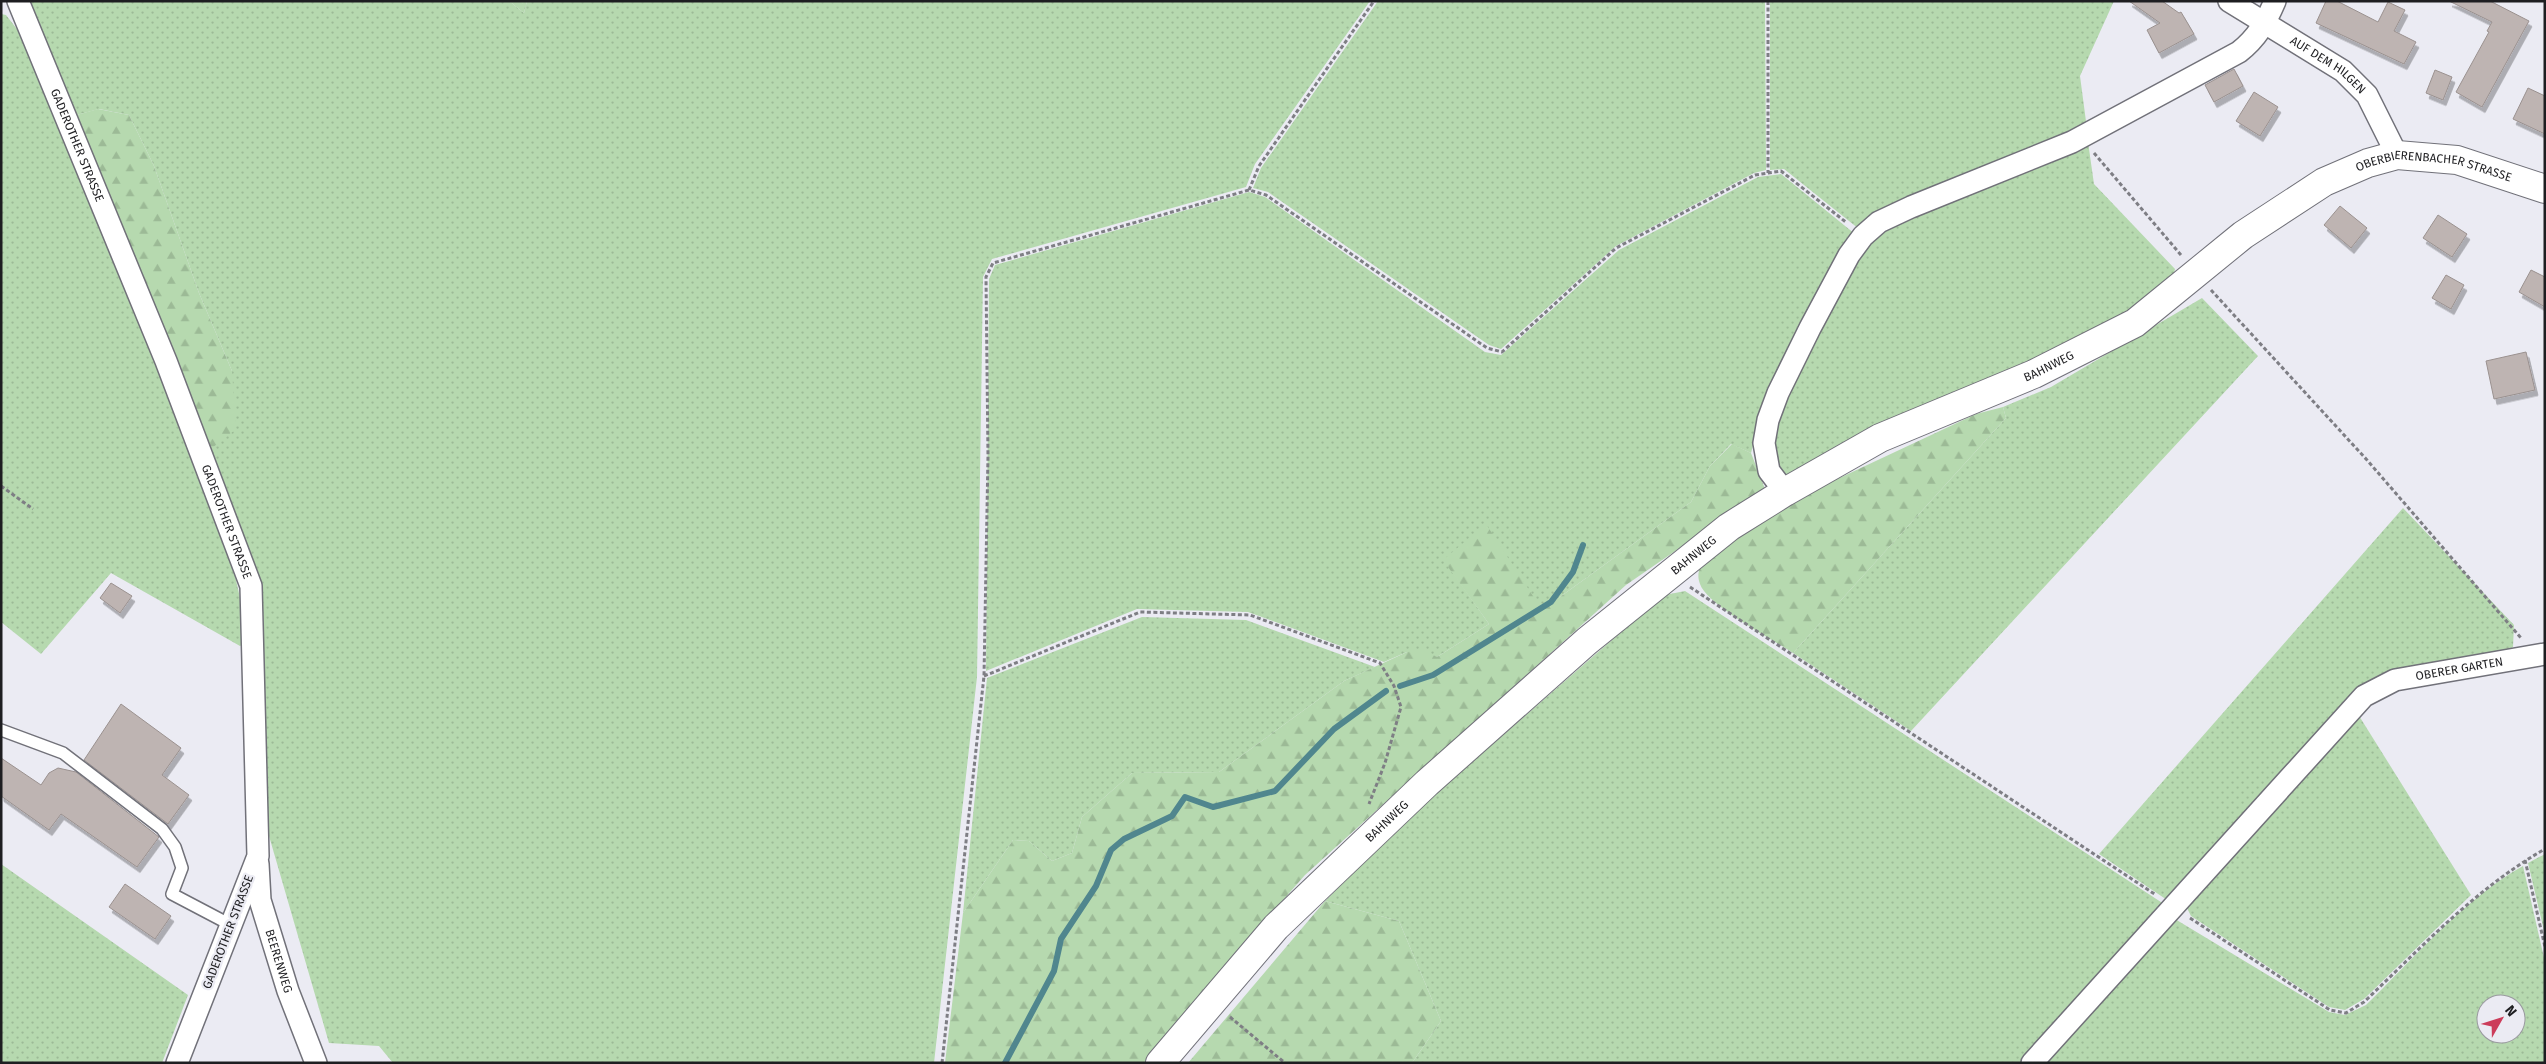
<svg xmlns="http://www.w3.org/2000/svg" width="2546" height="1064" font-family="'Fira Sans',sans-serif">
<defs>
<pattern id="grass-dots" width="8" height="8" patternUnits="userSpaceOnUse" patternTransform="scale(1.25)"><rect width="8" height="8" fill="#b6d9af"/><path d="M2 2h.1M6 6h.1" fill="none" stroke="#9cba96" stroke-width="1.8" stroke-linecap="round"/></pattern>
<pattern id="forest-firs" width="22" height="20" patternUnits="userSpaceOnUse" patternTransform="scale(1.25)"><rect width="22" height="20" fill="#b6d9af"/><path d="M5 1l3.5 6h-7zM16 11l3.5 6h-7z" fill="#9cba96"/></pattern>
<filter id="shadow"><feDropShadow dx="3" dy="5.5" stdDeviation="0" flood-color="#0004"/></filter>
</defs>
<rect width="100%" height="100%" fill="#ebebf3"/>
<path fill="url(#grass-dots)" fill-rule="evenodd" d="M28,1H509L524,13L527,1H1370L1255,164L1246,187L992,259L983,277L977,677L934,1063H393L379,1046L329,1043L267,829L262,642L207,452L232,371L199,293L154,166L129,115L99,109L73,116Z
M1378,1H1765L1766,170L1754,173L1616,246L1501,349L1489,345L1268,192L1253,188L1261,168Z
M1770,1H2114L2080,76L2087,129L1859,229L1784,169L1770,170Z
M1,14L6,15L20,33L149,342L230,553L242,607L245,643L240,646L111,573L41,654L1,622Z
M2088,142L2094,184L2175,269L2173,278L2115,321L1788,478L1774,468L1773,428L1847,268L1885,228Z
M1781,174L1855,234L1758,426L1751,453L1731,444L1710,466L1691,502L1542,610L1444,560L1489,624L1437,657L1407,652L1384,662L1248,612L1137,609L986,671L989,279L995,265L1249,192L1265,197L1485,352L1501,355L1619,250L1758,177Z
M2202,298L2258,356L1911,731L1793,653L2006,418L2003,407L2051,387Z
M2403,508L2514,625L2513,647L2499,656L2387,677L2173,904L2099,854Z
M1685,591L2167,906L2025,1063H1412L1441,1021L1399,921L1325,901L1415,812L1605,646L1665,595Z
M1142,617L1246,620L1375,667L1344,681L1219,772L1132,773L1082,817L1072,853L1052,861L1029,841L1013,840L963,913L987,678Z
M2356,711L2471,895L2364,999L2345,1010L2329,1007L2191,916L2185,904Z
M2545,854V935L2528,863Z
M1,864L188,995L162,1063H1Z
M2523,866L2545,962V1063H2041L2175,919L2329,1012L2345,1015L2366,1005C2413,959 2465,898 2523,866ZM2486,1004H2516V1034H2486Z"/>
<path fill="url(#forest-firs)" d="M509,1H527L524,13Z
M98,109L129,115L154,166L199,293L232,371L236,429L207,452L73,116Z
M2003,407L2006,418L1793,653C1772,639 1707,605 1700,584C1696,574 1700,566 1705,558L1816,489L1976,414Z
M1732,444L1751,453L1765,489L1626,585L1305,875L1154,1048L1144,1063H945L963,913L1013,840L1029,841L1052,861L1072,853L1082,817L1132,773L1219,772L1344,681L1407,652L1421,649L1437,657L1489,624L1443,560L1486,524L1542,610L1691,502L1710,466Z
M1325,901L1399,921L1441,1021L1412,1063H1188Z"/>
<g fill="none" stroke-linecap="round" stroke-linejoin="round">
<path stroke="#50868e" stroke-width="6" d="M1400,686L1433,675L1551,602L1573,572L1583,545
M1005,1063L1054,971L1061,939L1096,886L1111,850L1124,839L1172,816L1185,797L1213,807L1275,791L1334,729L1386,691"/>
</g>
<path fill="#beb4b2" stroke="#9a918f" filter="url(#shadow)" d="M2129,1H2162L2179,13L2181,12L2194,34L2159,53L2147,30L2160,23Z
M2326,1H2337L2378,22L2388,2L2405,10L2394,31L2416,42L2404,64L2316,23Z
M2449,1H2490L2529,21L2482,107L2456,92L2489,32L2487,31L2492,22Z
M2234,69L2243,86L2214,102L2205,85Z
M2435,70L2452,77L2443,100L2426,93Z
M2528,88L2545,96V134L2513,119Z
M2254,92L2278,107L2260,136L2236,121Z
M2340,206L2367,228L2351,248L2324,225Z
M2438,215L2467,234L2452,257L2423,238Z
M2531,270L2545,277V307L2519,292Z
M2446,275L2464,285L2451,309L2432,298Z
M2526,352L2535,390L2494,399L2486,361Z
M111,583L132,596L120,613L100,598Z
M121,704L181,748L162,775L189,795L168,824L84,760Z
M1,758L41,785L49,773L58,768L76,772L159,837L137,867L61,814L49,830L1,796Z
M125,884L171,916L155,939L109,907Z"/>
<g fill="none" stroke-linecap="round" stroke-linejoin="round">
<defs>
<path id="service" d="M1,730L63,753L162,829L175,847L182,868L172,894L231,925"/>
<g id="minor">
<path id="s1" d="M18,1L166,361L251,586L258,856L177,1063"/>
<path id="s2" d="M2229,1L2343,71L2367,95L2397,155"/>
<path d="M1785,492L1769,471L1764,443L1768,420L1778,393L1810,328L1849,255L1863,236L1879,222L1911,207L2072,142L2239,52C2257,38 2266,22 2275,1"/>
<path id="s3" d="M258,864L260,900L288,991L316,1063"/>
<path id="s4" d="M2032,1063L2364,696L2395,680L2545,654"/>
</g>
<g id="secondary">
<path id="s5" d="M1160,1063L1276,927L1427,783L1587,641L1729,527L1785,492L1880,438L2034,374L2135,323L2243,235L2324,182L2368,163L2397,155L2457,160L2545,189"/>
</g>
</defs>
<use href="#service" stroke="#717179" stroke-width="14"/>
<use href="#minor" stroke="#717179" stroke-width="24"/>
<use href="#secondary" stroke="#717179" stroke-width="30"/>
<path stroke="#7e7e84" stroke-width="3" stroke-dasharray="4 2.5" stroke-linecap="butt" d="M1768,1V173
M2094,153L2181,255
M1249,190L1259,166L1374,1
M2211,290L2367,460L2521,638
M1,486L33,509
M1690,587L2156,895
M984,676L1140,612L1250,615L1380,663L1394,686L1401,707L1385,763L1369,804
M2525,860L2545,947
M2190,918L2330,1010L2346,1013L2364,1002C2421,948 2476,888 2545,849
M1230,1017L1285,1063
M942,1063L984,676L988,456L986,277L993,263L1249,190L1266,195L1487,348L1502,352L1616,248L1755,175L1781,171L1847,223"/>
<use href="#service" stroke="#fff" stroke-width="11"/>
<use href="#minor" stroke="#fff" stroke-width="21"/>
<use href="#secondary" stroke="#fff" stroke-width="28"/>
</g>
<g text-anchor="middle" stroke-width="4.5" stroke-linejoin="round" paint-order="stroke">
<g font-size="12" fill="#1e1e21" stroke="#ebebf3">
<text dy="4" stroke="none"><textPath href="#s2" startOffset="118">AUF DEM HILGEN</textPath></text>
<text dy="4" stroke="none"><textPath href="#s1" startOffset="156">GADEROTHER STRASSE</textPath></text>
<text dy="4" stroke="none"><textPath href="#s5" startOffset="1590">OBERBIERENBACHER STRASSE</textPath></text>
<text dy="4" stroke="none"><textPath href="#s5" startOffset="1142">BAHNWEG</textPath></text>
<text dy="4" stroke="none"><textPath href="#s1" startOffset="561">GADEROTHER STRASSE</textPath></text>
<text dy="4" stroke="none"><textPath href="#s5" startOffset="738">BAHNWEG</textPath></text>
<text dy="4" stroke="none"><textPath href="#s4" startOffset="595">OBERER GARTEN</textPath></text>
<text dy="4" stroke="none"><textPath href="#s5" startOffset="332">BAHNWEG</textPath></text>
<text transform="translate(228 932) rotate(-69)" y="4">GADEROTHER STRASSE</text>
<text dy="4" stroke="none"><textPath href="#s3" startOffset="100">BEERENWEG</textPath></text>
</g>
</g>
<rect width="2546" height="1064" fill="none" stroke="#1e1e21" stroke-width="5"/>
<g transform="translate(2501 1019) rotate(51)"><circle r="24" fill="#ebebf3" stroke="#99999f"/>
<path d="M0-4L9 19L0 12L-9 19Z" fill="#cc3c5a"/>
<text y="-8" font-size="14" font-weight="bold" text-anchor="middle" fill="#1e1e21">N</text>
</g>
</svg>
